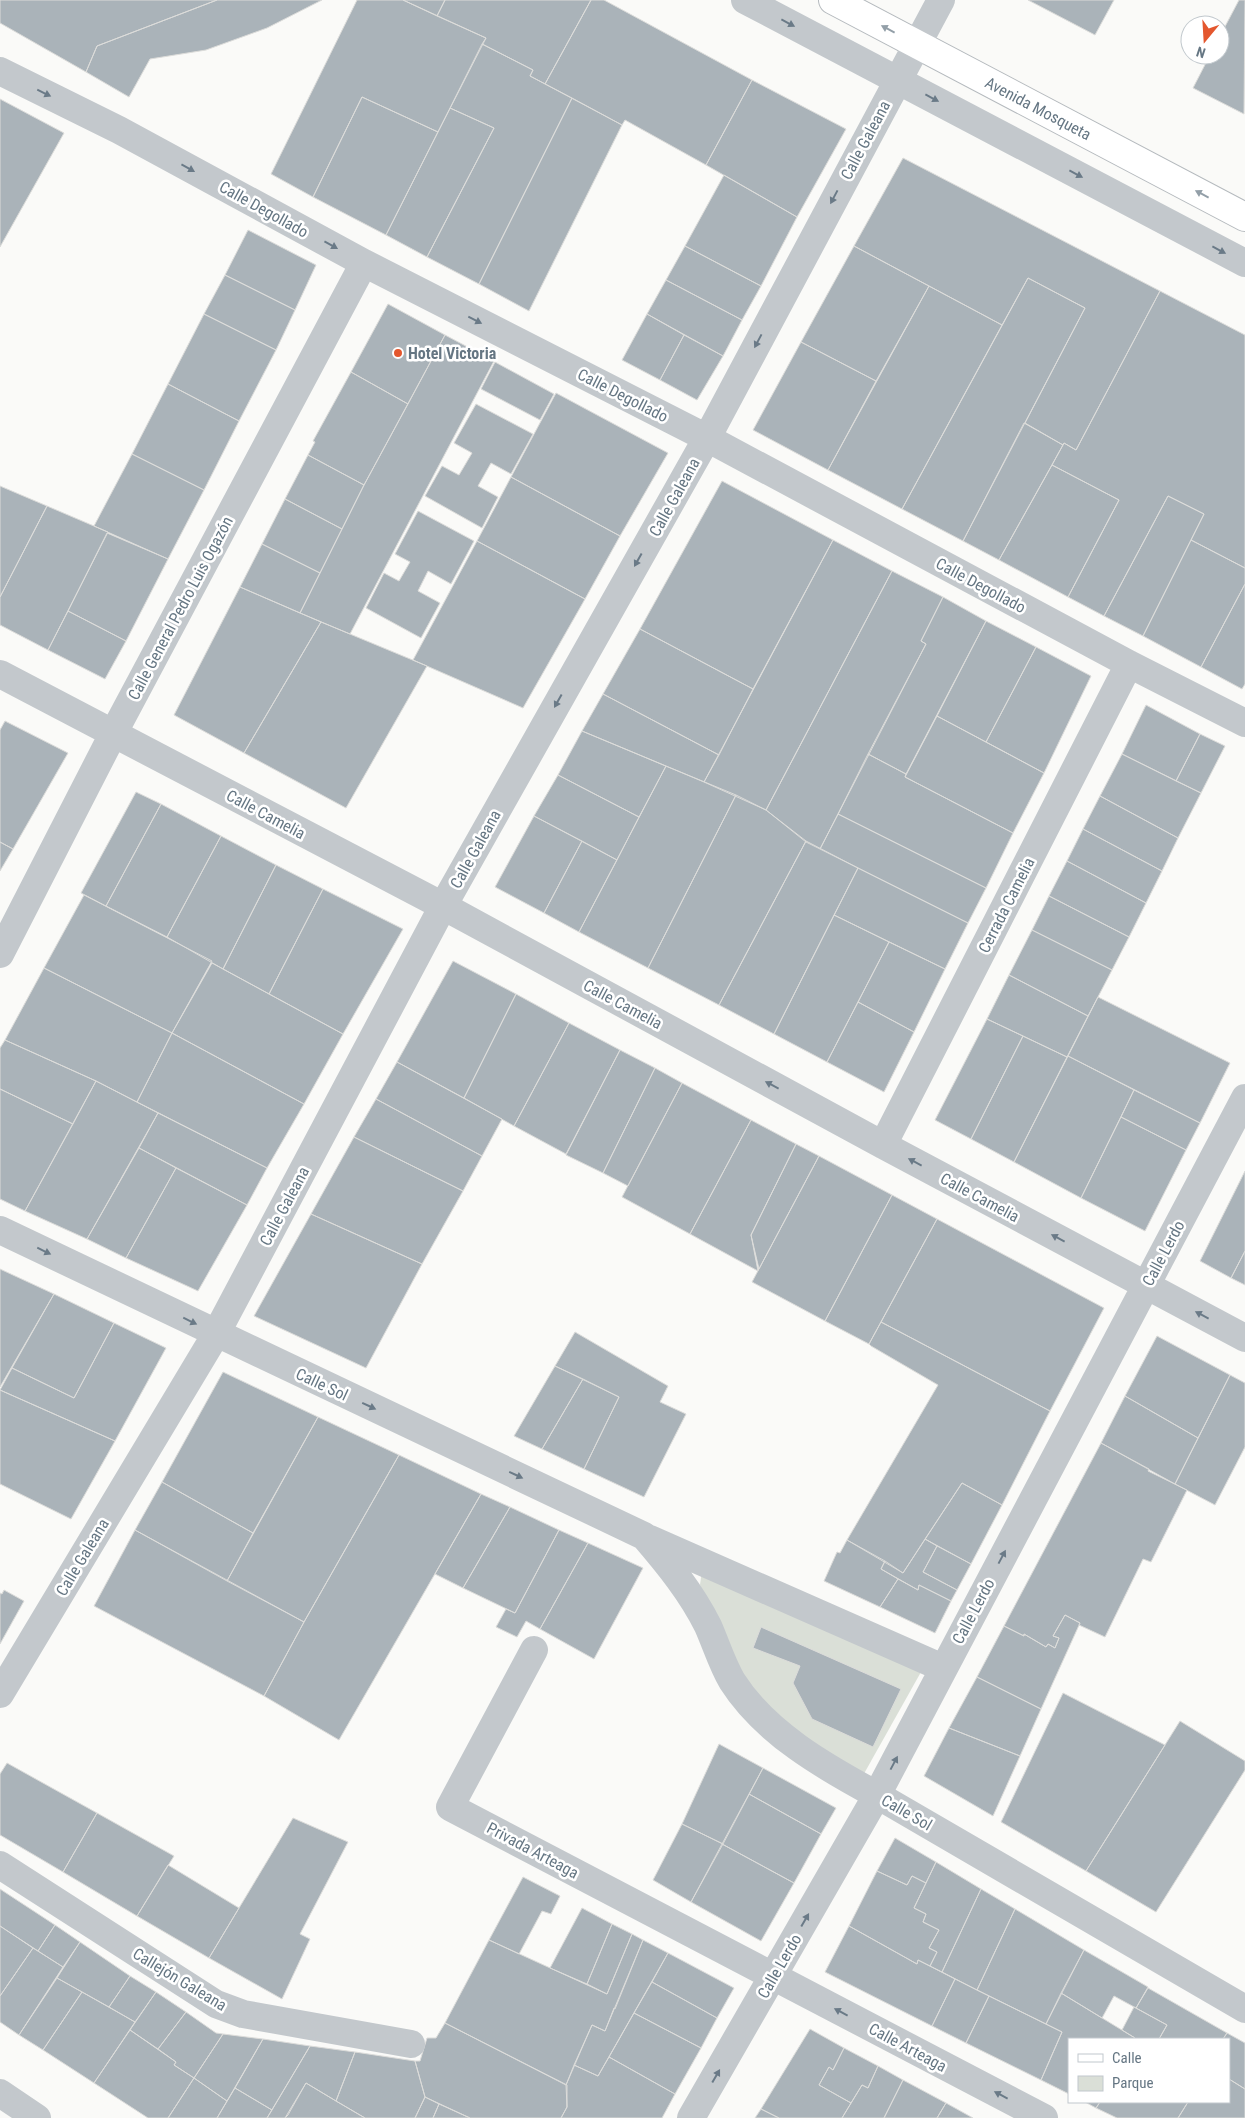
<svg xmlns="http://www.w3.org/2000/svg" width="1245" height="2118" font-family="'Roboto Condensed',sans-serif">
<rect width="100%" height="100%" fill="#fafaf8"/>
<path fill="#dadfd7" d="M702,1570L921,1672L861,1779L832,1763L739,1679L700,1585Z"/>
<path fill="#aab3b9" stroke="#dcdcda" d="M0,0H217L97,46L86,72L0,23Z
M217,0H322L267,28L206,50L150,59L129,97L86,72L97,46Z
M357,0H403L486,38L438,132L362,97L313,197L271,174Z
M403,0H445L437,16Z
M445,0H591L545,84L530,76L533,70L482,44L486,38L437,16Z
M591,0H604L752,80L706,165L625,120L622,125L545,84Z
M1028,0H1114L1095,35Z
M1239,0H1245L1244,114L1193,88L1210,55H1220V36Z
M482,44L533,70L530,76L572,98L479,284L427,257L494,128L450,108Z
M752,80L846,129L797,217L706,165Z
M362,97L438,132L386,235L313,197Z
M572,98L622,125L529,311L479,284Z
M0,99L64,133L0,247Z
M450,108L494,128L427,257L386,235Z
M903,158L1160,291L1076,450L1064,443L1063,445L1025,423L1085,308L1028,278L1002,325L854,246Z
M724,175L797,217L761,286L685,246Z
M248,230L316,265L295,310L225,275Z
M685,246L761,286L742,320L666,280Z
M854,246L929,286L876,381L801,342Z
M225,275L295,310L276,350L204,314Z
M1028,278L1085,308L963,541L902,509Z
M666,280L742,320L723,356L647,314Z
M929,286L1002,325L902,509L828,470Z
M1160,291L1245,335V568L1191,540L1204,514L1168,496L1104,616L1068,597L1119,500L1052,465L1064,443L1076,450Z
M388,304L445,335L408,404L351,372Z
M204,314L276,350L239,421L168,384Z
M647,314L684,335L660,380L622,360Z
M445,335L494,361L350,634L300,613L364,485Z
M684,335L723,356L697,400L660,380Z
M801,342L876,381L828,470L753,430Z
M495,362L554,394L540,420L481,389Z
M351,372L408,404L364,485L308,455L315,442L313,441Z
M168,384L239,421L204,490L132,454Z
M556,393L668,453L620,536L511,477Z
M476,404L533,434L511,474L491,463L478,486L498,497L482,528L425,496L442,466L459,475L472,453L454,443Z
M1024,423L1063,445L999,560L963,541Z
M132,454L204,490L168,559L94,526Z
M308,455L364,485L342,529L285,499Z
M1052,465L1119,500L1068,597L999,560Z
M511,477L620,536L585,599L477,541Z
M722,481L833,540L753,689L640,629Z
M0,486L47,506L0,597Z
M1168,496L1204,514L1143,636L1104,616Z
M285,499L342,529L320,573L262,544Z
M47,506L108,532L48,650L0,625V597Z
M418,511L474,541L451,584L428,571L418,591L440,603L421,638L366,608L384,573L399,581L410,562L395,554Z
M107,533L168,559L126,641L68,611Z
M833,540L892,571L766,810L704,782Z
M1191,540L1245,568V584L1201,667L1143,636Z
M477,541L585,599L523,708L413,660Z
M262,544L320,573L300,613L240,587Z
M892,571L943,597L921,641L926,644L820,849L806,842L766,810Z
M1245,584V684L1242,689L1201,667Z
M240,587L321,622L244,753L174,715Z
M943,597L986,621L906,774L868,754L926,644L921,641Z
M68,611L126,641L105,679L48,650Z
M986,621L1036,647L986,742L937,716Z
M321,622L427,666L346,808L244,753Z
M640,629L753,689L719,755L603,694Z
M1036,647L1091,676L1044,773L986,742Z
M603,694L719,755L704,782L582,731Z
M1146,705L1200,734L1176,781L1122,754Z
M937,716L1044,773L1013,833L905,777Z
M5,721L68,753L13,849L0,842V730Z
M582,731L666,766L639,817L558,775Z
M1200,734L1225,746L1201,793L1176,781Z
M868,754L906,774L905,777L1013,833L986,888L838,814Z
M1122,754L1201,793L1178,838L1100,796Z
M666,766L736,795L648,968L579,932Z
M558,775L639,817L617,860L534,816Z
M136,792L161,804L106,906L81,893Z
M736,795L766,810L806,841L719,1005L648,968Z
M1100,796L1178,838L1162,871L1083,829Z
M161,804L221,836L167,937L106,906Z
M838,814L986,888L968,923L820,849Z
M534,816L582,841L544,913L495,887Z
M1083,829L1162,871L1146,903L1067,861Z
M221,836L276,865L223,969L167,937Z
M582,841L617,860L579,932L544,913Z
M806,841L858,868L774,1034L719,1005Z
M0,842L13,849L0,871Z
M1067,861L1146,903L1129,937L1049,896Z
M276,865L323,889L269,994L223,969Z
M858,868L968,923L945,969L834,915Z
M323,889L403,929L343,1034L269,994Z
M84,895L212,961L172,1033L44,968Z
M1049,896L1129,937L1112,970L1032,930Z
M834,915L889,942L827,1062L774,1034Z
M1032,930L1112,970L1088,1016L1009,975Z
M889,942L945,969L914,1032L858,1002Z
M453,961L516,994L464,1098L397,1062Z
M212,963L343,1034L304,1104L172,1033Z
M44,968L172,1033L137,1102L96,1081L5,1040Z
M1009,975L1088,1016L1067,1057L987,1019Z
M516,994L569,1023L514,1126L464,1098Z
M1098,997L1230,1063L1200,1123L1068,1056Z
M858,1002L914,1032L884,1092L827,1062Z
M987,1019L1023,1036L971,1139L935,1120Z
M569,1023L620,1050L566,1154L514,1126Z
M172,1033L304,1104L267,1168L137,1102Z
M1023,1036L1067,1057L1014,1162L971,1139Z
M5,1040L96,1081L73,1124L0,1089V1048Z
M620,1050L655,1068L603,1173L566,1155Z
M1068,1056L1134,1090L1081,1198L1014,1162Z
M397,1062L502,1119L482,1156L376,1099Z
M655,1068L682,1083L628,1186L603,1173Z
M96,1081L158,1113L87,1239L25,1211Z
M682,1083L751,1120L690,1234L622,1197Z
M0,1089L73,1124L25,1211L0,1199Z
M1134,1090L1200,1123L1186,1150L1121,1117Z
M376,1099L482,1156L463,1191L354,1137Z
M158,1113L267,1168L247,1205L139,1148Z
M1121,1117L1186,1150L1145,1231L1081,1198Z
M751,1120L796,1144L751,1235L758,1271L690,1234Z
M354,1137L463,1191L422,1264L311,1214Z
M796,1144L819,1156L759,1269L751,1235Z
M139,1148L176,1168L126,1258L87,1239Z
M819,1156L892,1195L825,1321L752,1282Z
M176,1168L247,1205L198,1291L126,1258Z
M1245,1171V1251L1231,1278L1200,1261Z
M892,1195L937,1219L869,1344L825,1321Z
M311,1214L422,1264L366,1368L254,1316Z
M937,1219L1104,1308L1050,1411L881,1322Z
M1245,1251V1285L1231,1278Z
M0,1269L54,1294L0,1387Z
M54,1294L114,1323L74,1398L12,1368Z
M881,1322L1050,1411L1002,1505L962,1483L903,1573L847,1540L938,1385L871,1346L869,1344Z
M114,1323L166,1348L115,1441L0,1390L12,1368L74,1398Z
M575,1332L668,1386L660,1402L686,1414L644,1497L584,1469L619,1397L555,1366Z
M1157,1336L1230,1375L1198,1438L1125,1396Z
M555,1366L583,1379L542,1449L514,1436Z
M223,1372L318,1417L253,1533L162,1482Z
M1230,1375L1245,1383V1447L1215,1505L1175,1484Z
M583,1379L619,1397L584,1469L542,1449Z
M0,1390L115,1441L71,1519L0,1484Z
M1125,1396L1198,1438L1175,1484L1101,1443Z
M318,1417L399,1455L304,1622L227,1581Z
M1101,1443L1149,1469L1148,1471L1187,1490L1151,1562L1143,1559L1105,1637L1079,1625L1080,1623L1065,1615L1053,1636L1059,1638L1055,1648L1048,1644L1046,1647L1024,1634V1636L1004,1626Z
M399,1455L481,1494L339,1740L264,1696L304,1622Z
M162,1482L253,1533L227,1581L135,1530Z
M962,1483L1002,1505L971,1564L925,1539Z
M481,1494L510,1507L463,1588L435,1574Z
M510,1507L559,1530L515,1613L463,1588Z
M135,1530L304,1622L264,1696L94,1606Z
M559,1530L588,1543L540,1629L526,1621L517,1637L496,1627L506,1609L515,1613Z
M925,1539L937,1546L923,1572L957,1590L951,1601L919,1585L918,1590L881,1569L885,1561L903,1573Z
M847,1540L885,1561L881,1569L898,1579L880,1607L824,1581L837,1552L840,1553Z
M588,1543L643,1568L594,1659L540,1629Z
M937,1546L971,1564L957,1590L923,1572Z
M898,1579L918,1590L919,1585L951,1601L935,1633L880,1607Z
M4,1590L24,1601L0,1644V1593L2,1594Z
M1065,1615L1080,1623L1041,1709L977,1677L1004,1626L1024,1636V1634L1046,1647L1048,1644L1055,1648L1059,1638L1053,1636Z
M761,1627L901,1689L873,1747L812,1719L793,1683L800,1666L753,1648Z
M977,1677L1041,1709L1020,1756L949,1728Z
M1063,1693L1165,1745L1086,1871L1001,1822Z
M1180,1721L1245,1761V1770L1156,1912L1086,1871Z
M949,1728L1020,1756L993,1816L924,1776Z
M719,1744L763,1768L723,1844L682,1824Z
M7,1763L97,1813L63,1872L0,1835V1774Z
M763,1768L836,1808L821,1834L749,1794Z
M749,1794L821,1834L794,1883L722,1844Z
M97,1813L174,1856L137,1916L63,1872Z
M293,1818L348,1842L300,1934L310,1939L282,1999L209,1958Z
M682,1824L723,1844L691,1902L653,1880Z
M895,1838L936,1862L926,1883L912,1876L907,1885L877,1871Z
M722,1844L794,1883L761,1941L691,1902Z
M936,1862L981,1889L942,1972L930,1966L937,1952L929,1948L939,1930L923,1922L926,1914L914,1908Z
M168,1865L239,1908L209,1958L137,1916Z
M877,1871L907,1885L912,1876L926,1883L914,1908L926,1914L923,1922L939,1930L929,1948L937,1952L930,1966L918,1960L917,1964L849,1926Z
M523,1877L560,1896L551,1914L542,1911L519,1954L489,1940Z
M0,1889L55,1925L38,1951L0,1926Z
M981,1889L1015,1909L977,1990L942,1972Z
M582,1908L612,1924L587,1984L550,1968Z
M1015,1909L1084,1950L1046,2024L977,1990Z
M612,1924L632,1934L607,1994L587,1984Z
M55,1925L80,1942L63,1967L38,1951Z
M0,1926L33,1948L0,1996Z
M849,1926L917,1964L918,1960L955,1979L932,2026L825,1972Z
M632,1934L643,1940L615,2009L614,2008L605,2031L592,2025L566,2085L445,2023L489,1940L607,1994Z
M643,1940L668,1953L598,2076L574,2065L592,2025L605,2031Z
M80,1942L130,1976L109,2007L57,1978Z
M33,1948L63,1967L19,2035L0,2022V1996Z
M1084,1950L1148,1987L1136,2008L1114,1996L1102,2018L1061,1993Z
M668,1953L734,1988L717,2018L652,1982Z
M130,1976L156,1992L135,2022L109,2007Z
M57,1978L82,1992L43,2050L19,2035Z
M955,1979L989,1996L966,2043L932,2026Z
M652,1982L717,2018L701,2048L634,2013Z
M1148,1988L1227,2033L1223,2039H1159L1167,2025L1136,2008Z
M82,1992L135,2022L94,2083L43,2050Z
M156,1992L186,2012L158,2049L130,2030Z
M1061,1993L1135,2038L1134,2039H1069V2094L1041,2080L1062,2032L1046,2024Z
M989,1996L1062,2032L1041,2080L966,2043Z
M1134,2007L1167,2025L1159,2039H1134L1135,2038L1122,2030Z
M186,2012L216,2033L223,2034L194,2078L174,2065L176,2062L158,2049Z
M634,2013L701,2048L675,2094L609,2057Z
M445,2023L567,2085V2107L561,2118H470L425,2097L415,2061H420L427,2038H436Z
M810,2029L844,2048L833,2070L829,2067L819,2085L851,2103L842,2118H779L761,2109Z
M130,2030L176,2062L174,2065L194,2078L168,2118H148L94,2083Z
M1227,2033L1245,2043V2089L1229,2079V2039H1223Z
M223,2034L263,2039L227,2101L194,2078Z
M263,2039L310,2046L272,2110L235,2088Z
M310,2046L355,2052L336,2101L306,2083L288,2115L285,2118H267Z
M844,2048L878,2066L868,2088L862,2085L851,2103L819,2085L829,2067L833,2070Z
M355,2052L415,2061L425,2097L415,2118H365L336,2101Z
M609,2057L675,2094L662,2118H561L567,2107L566,2085L574,2065L598,2076Z
M878,2066L903,2080L884,2118H842L862,2085L868,2088Z
M194,2078L227,2101L217,2118H168Z
M1229,2079L1245,2089V2118H1178L1188,2102H1229Z
M903,2080L946,2103L937,2118H884Z
M306,2083L336,2101L365,2118H285Z
M235,2088L272,2110L267,2118H217Z
M425,2097L439,2104L433,2118H415Z
M1085,2102H1100L1096,2108Z
M1100,2102H1188L1178,2118H1117L1096,2108Z
M946,2103L973,2118H937Z
M439,2104L470,2118H433Z
M761,2109L779,2118H755Z"/>
<g fill="none" stroke-linecap="round" stroke-linejoin="round">
<defs>
<g id="major">
<path id="s1" d="M833,0L1245,217"/>
</g>
</defs>
<use href="#major" stroke="#b5babe" stroke-width="30"/>
<path stroke="#c3c8cc" stroke-width="28" d="M745,0L1245,263
M0,71L119,130L364,263L707,438L1129,664L1245,723
M0,674L443,906L883,1145L1245,1338
M0,954L113,734L364,263
M883,1145L1129,664
M0,1230L644,1536C668,1564 691,1592 708,1626C716,1644 722,1664 732,1681C765,1733 825,1767 877,1795L1245,2009
M650,1539L943,1668
M534,1650L450,1807L1044,2118
M0,1694L216,1334L443,906L707,438L941,0
M0,1865L216,2004L243,2014L411,2044
M0,2093L37,2118
M691,2118L877,1795L1245,1098"/>
<use href="#major" stroke="#fff" stroke-width="28"/>
</g>
<defs><path id="oneway-solid" d="M-6-.8H1V-3.2L6.5 0L1 3.2V.8H-6Z" transform="scale(1.25)"/></defs>
<g fill="#6a7a87">
<use href="#oneway-solid" transform="translate(788 23) rotate(28)"/>
<use href="#oneway-solid" transform="translate(44 93) rotate(26)"/>
<use href="#oneway-solid" transform="translate(932 98) rotate(28)"/>
<use href="#oneway-solid" transform="translate(188 168) rotate(29)"/>
<use href="#oneway-solid" transform="translate(1076 174) rotate(28)"/>
<use href="#oneway-solid" transform="translate(834 197) rotate(118)"/>
<use href="#oneway-solid" transform="translate(331 245) rotate(29)"/>
<use href="#oneway-solid" transform="translate(1219 250) rotate(28)"/>
<use href="#oneway-solid" transform="translate(475 320) rotate(27)"/>
<use href="#oneway-solid" transform="translate(758 341) rotate(118)"/>
<use href="#oneway-solid" transform="translate(638 560) rotate(119)"/>
<use href="#oneway-solid" transform="translate(558 701) rotate(119)"/>
<use href="#oneway-solid" transform="translate(772 1085) rotate(-152)"/>
<use href="#oneway-solid" transform="translate(915 1162) rotate(-152)"/>
<use href="#oneway-solid" transform="translate(1058 1238) rotate(-152)"/>
<use href="#oneway-solid" transform="translate(44 1251) rotate(26)"/>
<use href="#oneway-solid" transform="translate(1202 1315) rotate(-152)"/>
<use href="#oneway-solid" transform="translate(190 1321) rotate(26)"/>
<use href="#oneway-solid" transform="translate(369 1406) rotate(25)"/>
<use href="#oneway-solid" transform="translate(516 1475) rotate(25)"/>
<use href="#oneway-solid" transform="translate(1002 1557) rotate(-62)"/>
<use href="#oneway-solid" transform="translate(894 1763) rotate(-62)"/>
<use href="#oneway-solid" transform="translate(805 1920) rotate(-60)"/>
<use href="#oneway-solid" transform="translate(841 2012) rotate(-152)"/>
<use href="#oneway-solid" transform="translate(716 2076) rotate(-60)"/>
<use href="#oneway-solid" transform="translate(1001 2095) rotate(-152)"/>
</g>
<g fill="#939fa8">
<use href="#oneway-solid" transform="translate(888 29) rotate(-152)"/>
<use href="#oneway-solid" transform="translate(1202 194) rotate(-152)"/>
</g>
<circle fill="#e4572e" stroke="#fff" stroke-width="2" cx="398" cy="353" r="5"/>
<g text-anchor="middle" stroke-width="5" stroke-linejoin="round" paint-order="stroke">
<g font-size="16" fill="#657683" stroke="#fff">
<text dy="6" stroke="none"><textPath href="#s1" startOffset="232">Avenida Mosqueta</textPath></text>
<text transform="translate(865 140) rotate(-62)" y="6">Calle Galeana</text>
<text transform="translate(264 209) rotate(29)" y="6">Calle Degollado</text>
<text transform="translate(623 395) rotate(27)" y="6">Calle Degollado</text>
<text transform="translate(674 497) rotate(-61)" y="6">Calle Galeana</text>
<text transform="translate(981 585) rotate(28)" y="6">Calle Degollado</text>
<text transform="translate(180 608) rotate(-62)" y="6">Calle General Pedro Luis Ogazón</text>
<text transform="translate(266 814) rotate(28)" y="6">Calle Camelia</text>
<text transform="translate(475 849) rotate(-61)" y="6">Calle Galeana</text>
<text transform="translate(1006 905) rotate(-63)" y="6">Cerrada Camelia</text>
<text transform="translate(623 1004) rotate(28)" y="6">Calle Camelia</text>
<text transform="translate(980 1197) rotate(28)" y="6">Calle Camelia</text>
<text transform="translate(284 1206) rotate(-62)" y="6">Calle Galeana</text>
<text transform="translate(1163 1253) rotate(-62)" y="6">Calle Lerdo</text>
<text transform="translate(322 1384) rotate(25)" y="6">Calle Sol</text>
<text transform="translate(82 1557) rotate(-59)" y="6">Calle Galeana</text>
<text transform="translate(973 1611) rotate(-62)" y="6">Calle Lerdo</text>
<text transform="translate(907 1812) rotate(30)" y="6">Calle Sol</text>
<text transform="translate(533 1850) rotate(28)" y="6">Privada Arteaga</text>
<text transform="translate(779 1966) rotate(-60)" y="6">Calle Lerdo</text>
<text transform="translate(180 1979) rotate(31)" y="6">Callejón Galeana</text>
<text transform="translate(908 2047) rotate(28)" y="6">Calle Arteaga</text>
</g>
<g font-size="16" font-weight="bold" fill="#657683" stroke="#fff" text-anchor="start">
<text x="408" y="359">Hotel Victoria</text>
</g>
</g>
<rect x="1068" y="2038" width="162" height="65" fill="#ffffff" stroke="#c1c8cd"/>
<rect x="1078" y="2054" width="25" height="8" fill="#ffffff" stroke="#c1c8cd"/>
<text x="1112" y="2063" font-size="15" fill="#657683">Calle</text>
<rect x="1078" y="2076" width="25" height="15" fill="#dadfd7" stroke="#c1c8cd"/>
<text x="1112" y="2088" font-size="15" fill="#657683">Parque</text>
<g transform="translate(1205 40) rotate(198)"><circle r="24" fill="#ffffff" stroke="#c1c8cd"/>
<path d="M0-4L9 19L0 12L-9 19Z" fill="#e4572e"/>
<text y="-8" font-size="14" font-weight="bold" text-anchor="middle" fill="#657683">N</text>
</g>
</svg>
